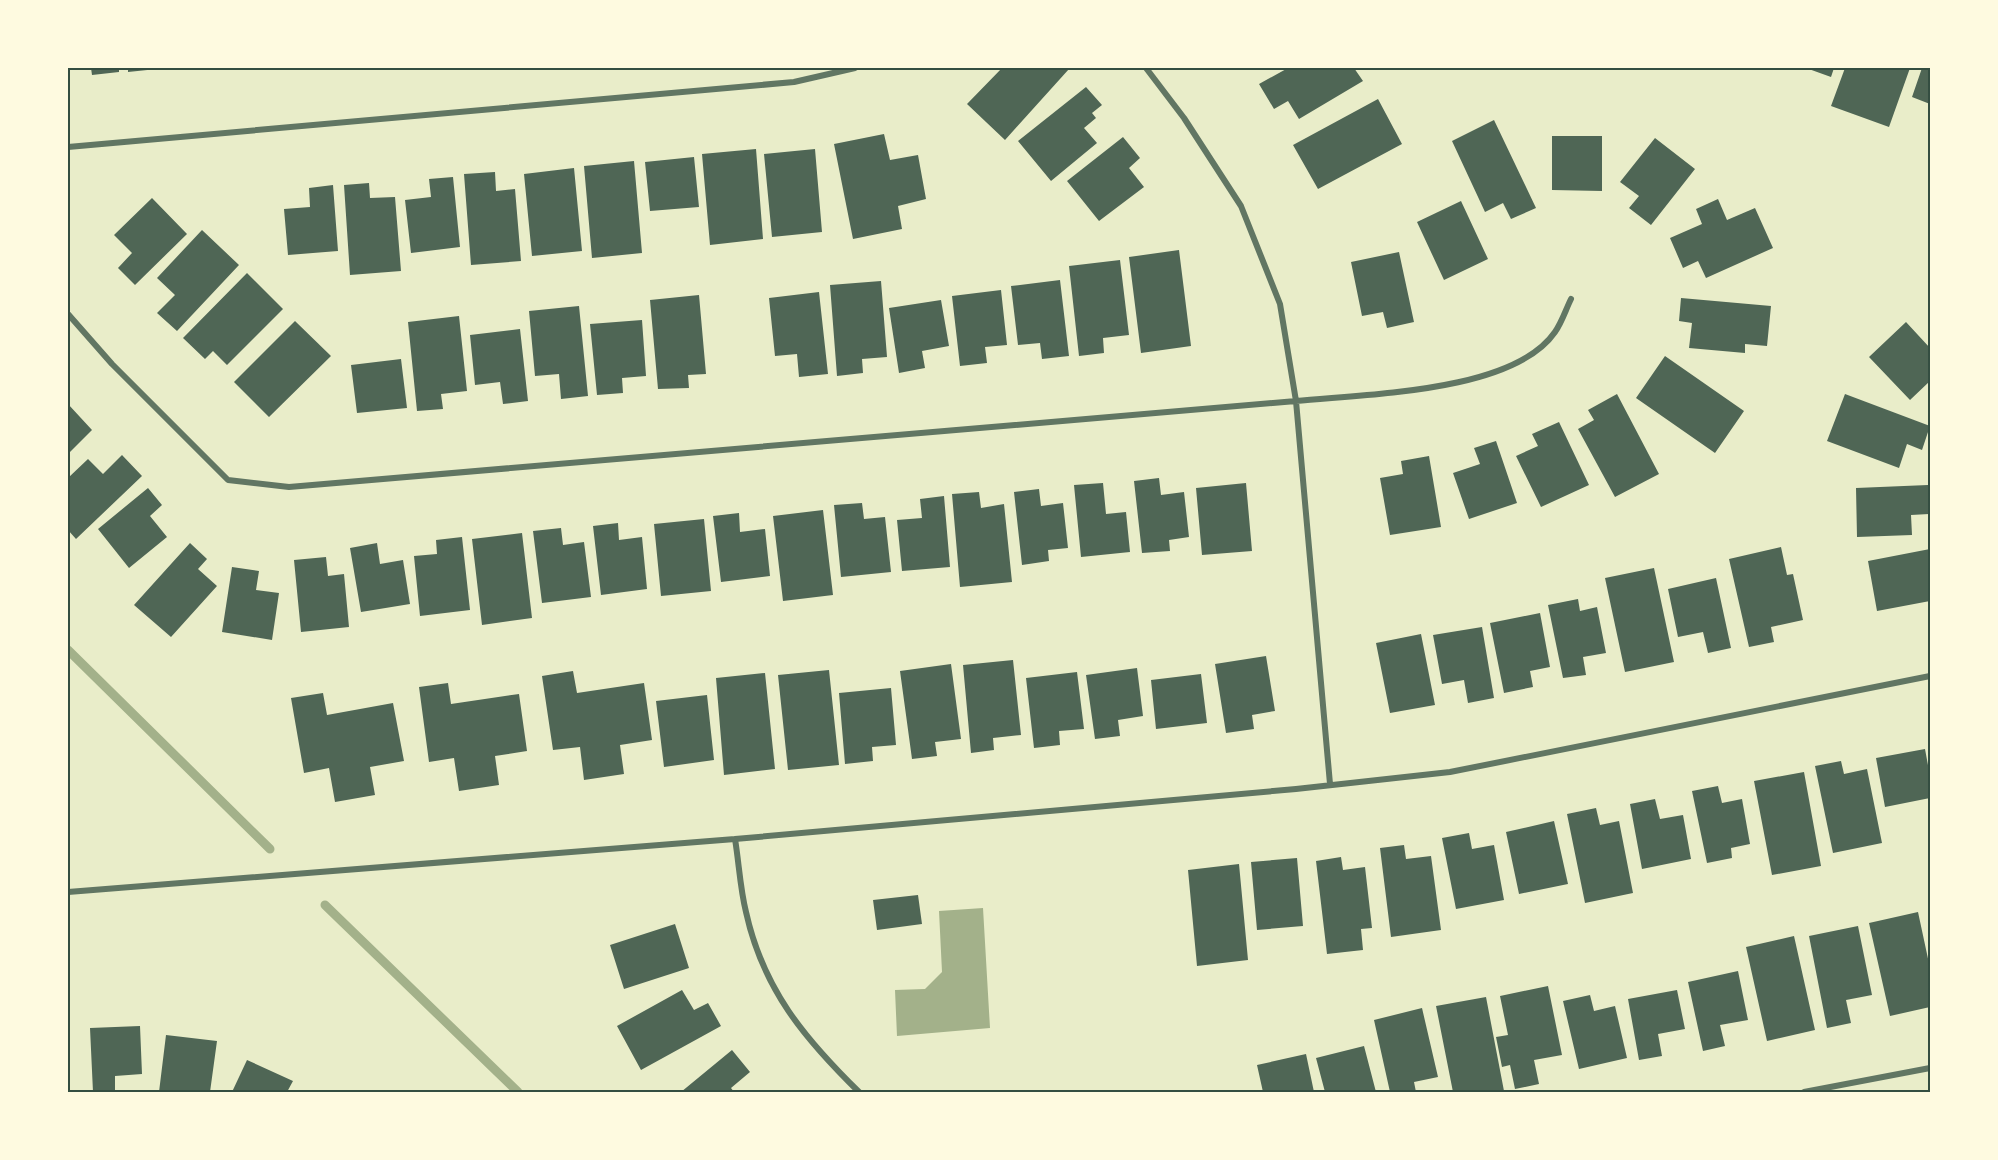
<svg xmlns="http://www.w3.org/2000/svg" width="1998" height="1160" font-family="Ubuntu,sans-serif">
<rect width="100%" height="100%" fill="#e9edc9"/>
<path fill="#a3b18a" d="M983,908L990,1028L897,1036L895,990L925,989L942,972L939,911Z"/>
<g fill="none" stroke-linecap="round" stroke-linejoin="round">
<path stroke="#a3b18a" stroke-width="9" d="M68,650L270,849
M325,905L518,1092"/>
</g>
<path fill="#4f6655" d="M91,68H119V72L92,75Z
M128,68H157V69L128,72Z
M1002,68L1069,69L1005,140L967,104Z
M1288,68H1354L1363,81L1299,119L1288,101L1274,109L1259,84Z
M1806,68H1834L1831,77Z
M1845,68H1910L1889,127L1831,106Z
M1922,68H1930V104L1912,97Z
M1086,87L1102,105L1092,113L1096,118L1084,128L1097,143L1051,181L1018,141Z
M1378,99L1402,144L1318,189L1293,145Z
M1494,120L1536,208L1511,219L1503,203L1485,212L1452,141Z
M884,134L890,160L918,155L926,199L898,206L902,229L853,239L834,144Z
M1552,136H1602V191L1552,190Z
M1123,137L1140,158L1129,168L1144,187L1099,221L1067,181Z
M1655,138L1695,169L1651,225L1629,208L1639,196L1620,182Z
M756,149L763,239L710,245L702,154Z
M815,149L822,232L772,237L764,154Z
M694,157L699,207L650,211L645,162Z
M634,161L642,253L592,258L584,166Z
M574,168L582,251L532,256L524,174Z
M495,172L496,191L515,189L521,261L471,265L464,174Z
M453,177L460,247L411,253L405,200L431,197L429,179Z
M369,183L370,198L395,197L401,271L350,275L344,185Z
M333,185L338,251L288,255L284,209L310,207L309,188Z
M152,198L187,234L135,285L118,268L132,253L114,235Z
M1718,199L1727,220L1755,208L1773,248L1706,278L1698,261L1683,268L1670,238L1702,224L1696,209Z
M1461,201L1488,259L1444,280L1417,222Z
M202,230L239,265L177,331L157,313L175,295L157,278Z
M1179,250L1191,346L1141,353L1129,257Z
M1399,252L1414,322L1387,328L1383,312L1362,316L1351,262Z
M1120,260L1129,335L1103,338L1104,353L1079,356L1069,266Z
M247,273L283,309L227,365L213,351L205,359L183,338Z
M1060,280L1069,356L1042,359L1040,343L1018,345L1011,286Z
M881,281L887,357L862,359L863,373L837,376L830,285Z
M1001,290L1007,345L985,347L987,363L960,366L952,296Z
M819,292L828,374L799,377L797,354L775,356L769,298Z
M699,295L706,374L688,375L689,388L658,389L650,300Z
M1681,298L1771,306L1767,346L1745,344V353L1689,348L1692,323L1679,321Z
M941,300L949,346L922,351L925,368L899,373L889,308Z
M579,306L588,396L561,399L559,374L535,376L529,311Z
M459,316L467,391L441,394L443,409L417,411L408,322Z
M642,320L646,376L622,378L623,393L597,395L590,324Z
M295,321L331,356L269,417L234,382Z
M1906,322L1930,348V381L1910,400L1869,357Z
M520,329L528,401L503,404L500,382L475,385L470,335Z
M1665,356L1744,411L1715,453L1636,398Z
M401,359L407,408L357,413L351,365Z
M1617,394L1659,474L1615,497L1578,429L1594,420L1588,410Z
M1845,394L1930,426L1922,450L1907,444L1899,468L1827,441Z
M68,404L92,430L68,454Z
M1559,422L1589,485L1541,507L1516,456L1538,446L1532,434Z
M1496,441L1517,503L1469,519L1453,473L1480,464L1474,448Z
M122,455L142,476L76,539L68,530V478L88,459L103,474Z
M1429,456L1441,527L1390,535L1380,478L1403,474L1401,461Z
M1159,478L1161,495L1184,492L1189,537L1169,540L1170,551L1142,553L1134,481Z
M1103,483L1106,514L1126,512L1130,552L1081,557L1074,485Z
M1246,483L1252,551L1202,555L1196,488Z
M1928,485L1929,514L1911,515L1912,535L1857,537L1856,488Z
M148,488L162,505L150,516L167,537L129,568L98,529Z
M1039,489L1041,506L1063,503L1068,548L1048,550L1049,561L1022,565L1014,492Z
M979,492L981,508L1004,504L1012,582L960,587L952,494Z
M944,496L950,567L902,571L897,520L922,518L920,499Z
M862,503L864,519L885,517L891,572L841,577L834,505Z
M823,510L833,595L783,601L773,516Z
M739,513L740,532L765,529L770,576L721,582L713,516Z
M704,519L711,591L661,596L654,524Z
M618,523L619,540L642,537L647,589L601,595L593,526Z
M561,528L563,545L584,542L591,597L542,603L533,531Z
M522,533L532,618L482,625L472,539Z
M462,537L470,610L420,616L414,556L437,554L436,540Z
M190,543L207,559L198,569L217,586L171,637L134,605Z
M377,543L380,564L403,560L410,604L361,612L350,548Z
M1781,547L1787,575L1793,574L1803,620L1771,627L1774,642L1749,647L1729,559Z
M1930,549V601L1877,611L1868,561Z
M326,557L328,576L344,574L349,627L301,632L294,560Z
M232,567L259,571L256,590L279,593L272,640L222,632Z
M1654,568L1674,662L1625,672L1605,578Z
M1716,578L1731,648L1708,653L1703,632L1678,637L1668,589Z
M1578,599L1580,611L1597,607L1606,653L1583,657L1586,675L1563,678L1548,605Z
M1540,613L1550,667L1530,671L1533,687L1504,693L1490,623Z
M1482,627L1494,698L1468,703L1464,680L1442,684L1433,635Z
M1421,634L1435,705L1390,713L1376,643Z
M1266,656L1275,711L1252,715L1254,729L1226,733L1215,664Z
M1013,660L1021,735L993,738L994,750L971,753L963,665Z
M951,664L961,739L935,742L937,756L912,759L900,671Z
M1137,668L1143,716L1118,720L1120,736L1095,739L1086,675Z
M829,670L839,765L788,770L778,675Z
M573,671L577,693L644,683L652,740L620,745L624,774L584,780L580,747L553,750L542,676Z
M1077,672L1084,729L1059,731L1060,745L1034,748L1026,678Z
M765,673L775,769L724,775L716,678Z
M1201,674L1207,723L1156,729L1151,680Z
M448,683L451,704L519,694L527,751L495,756L499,785L459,791L454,758L429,762L419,687Z
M891,688L896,745L872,747L873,761L845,764L839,693Z
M323,693L327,715L393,703L404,761L370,767L375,795L335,802L329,768L304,773L291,698Z
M707,695L714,760L664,767L656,701Z
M1925,749L1930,776V798L1885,807L1876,758Z
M1841,761L1844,774L1867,769L1882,843L1833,853L1815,766Z
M1804,772L1821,866L1772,875L1754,781Z
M1718,786L1722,803L1742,799L1750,844L1731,848L1732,858L1707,863L1692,791Z
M1655,799L1660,819L1683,815L1691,859L1642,869L1630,804Z
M1596,808L1600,825L1619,821L1633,893L1585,903L1567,814Z
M1554,821L1568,884L1519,894L1506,832Z
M1469,833L1472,849L1494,845L1504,900L1456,909L1442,838Z
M1404,845L1406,859L1431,856L1441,930L1391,937L1380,848Z
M1341,857L1343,870L1365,867L1372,928L1361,929L1363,950L1327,954L1316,861Z
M1297,858L1303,926L1257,930L1251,862Z
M1239,864L1248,960L1197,966L1188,870Z
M918,895L922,924L877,930L873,900Z
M1918,912L1930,968V1007L1890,1016L1869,923Z
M675,924L689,968L624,989L610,945Z
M1858,926L1872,995L1846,1000L1851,1023L1827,1028L1809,936Z
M1794,936L1815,1030L1767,1041L1746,947Z
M1738,971L1748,1020L1720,1025L1725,1046L1703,1051L1688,982Z
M1548,986L1562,1055L1534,1060L1539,1084L1515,1089L1510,1065L1502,1067L1496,1037L1508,1035L1500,996Z
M682,990L694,1010L708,1003L721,1026L641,1070L617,1026Z
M1677,990L1685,1029L1658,1034L1662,1056L1639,1060L1628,999Z
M1590,995L1594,1011L1615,1006L1627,1058L1579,1069L1563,1001Z
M1486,997L1504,1091L1453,1092L1436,1006Z
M1422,1008L1438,1077L1414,1082L1416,1092H1390L1374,1020Z
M140,1026L142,1074L115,1076V1091L93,1092L90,1028Z
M166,1035L217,1041L210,1092H159Z
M1364,1046L1376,1092H1325L1316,1058Z
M732,1050L750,1072L731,1088L734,1092H681Z
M1306,1054L1314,1092H1263L1257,1065Z
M247,1060L293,1081L287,1092H232Z"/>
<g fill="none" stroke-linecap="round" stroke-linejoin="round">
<path stroke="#617663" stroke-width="6" d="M1146,68L1184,118L1241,206L1280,304L1296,401L1330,784
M68,147L794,82L855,68
M68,314L112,364L228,480L289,487L1296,401C1364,394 1513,393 1555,332C1562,322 1566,309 1571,299
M735,839C739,863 740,888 746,912C763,989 804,1038 859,1092
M68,892L735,839L1296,789L1450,772L1930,676
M1804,1092L1930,1068"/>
</g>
<rect width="1998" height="1160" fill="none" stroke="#fefae0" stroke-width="138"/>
<rect x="69" y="69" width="1860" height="1022" fill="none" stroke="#344e41" stroke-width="2"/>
</svg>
